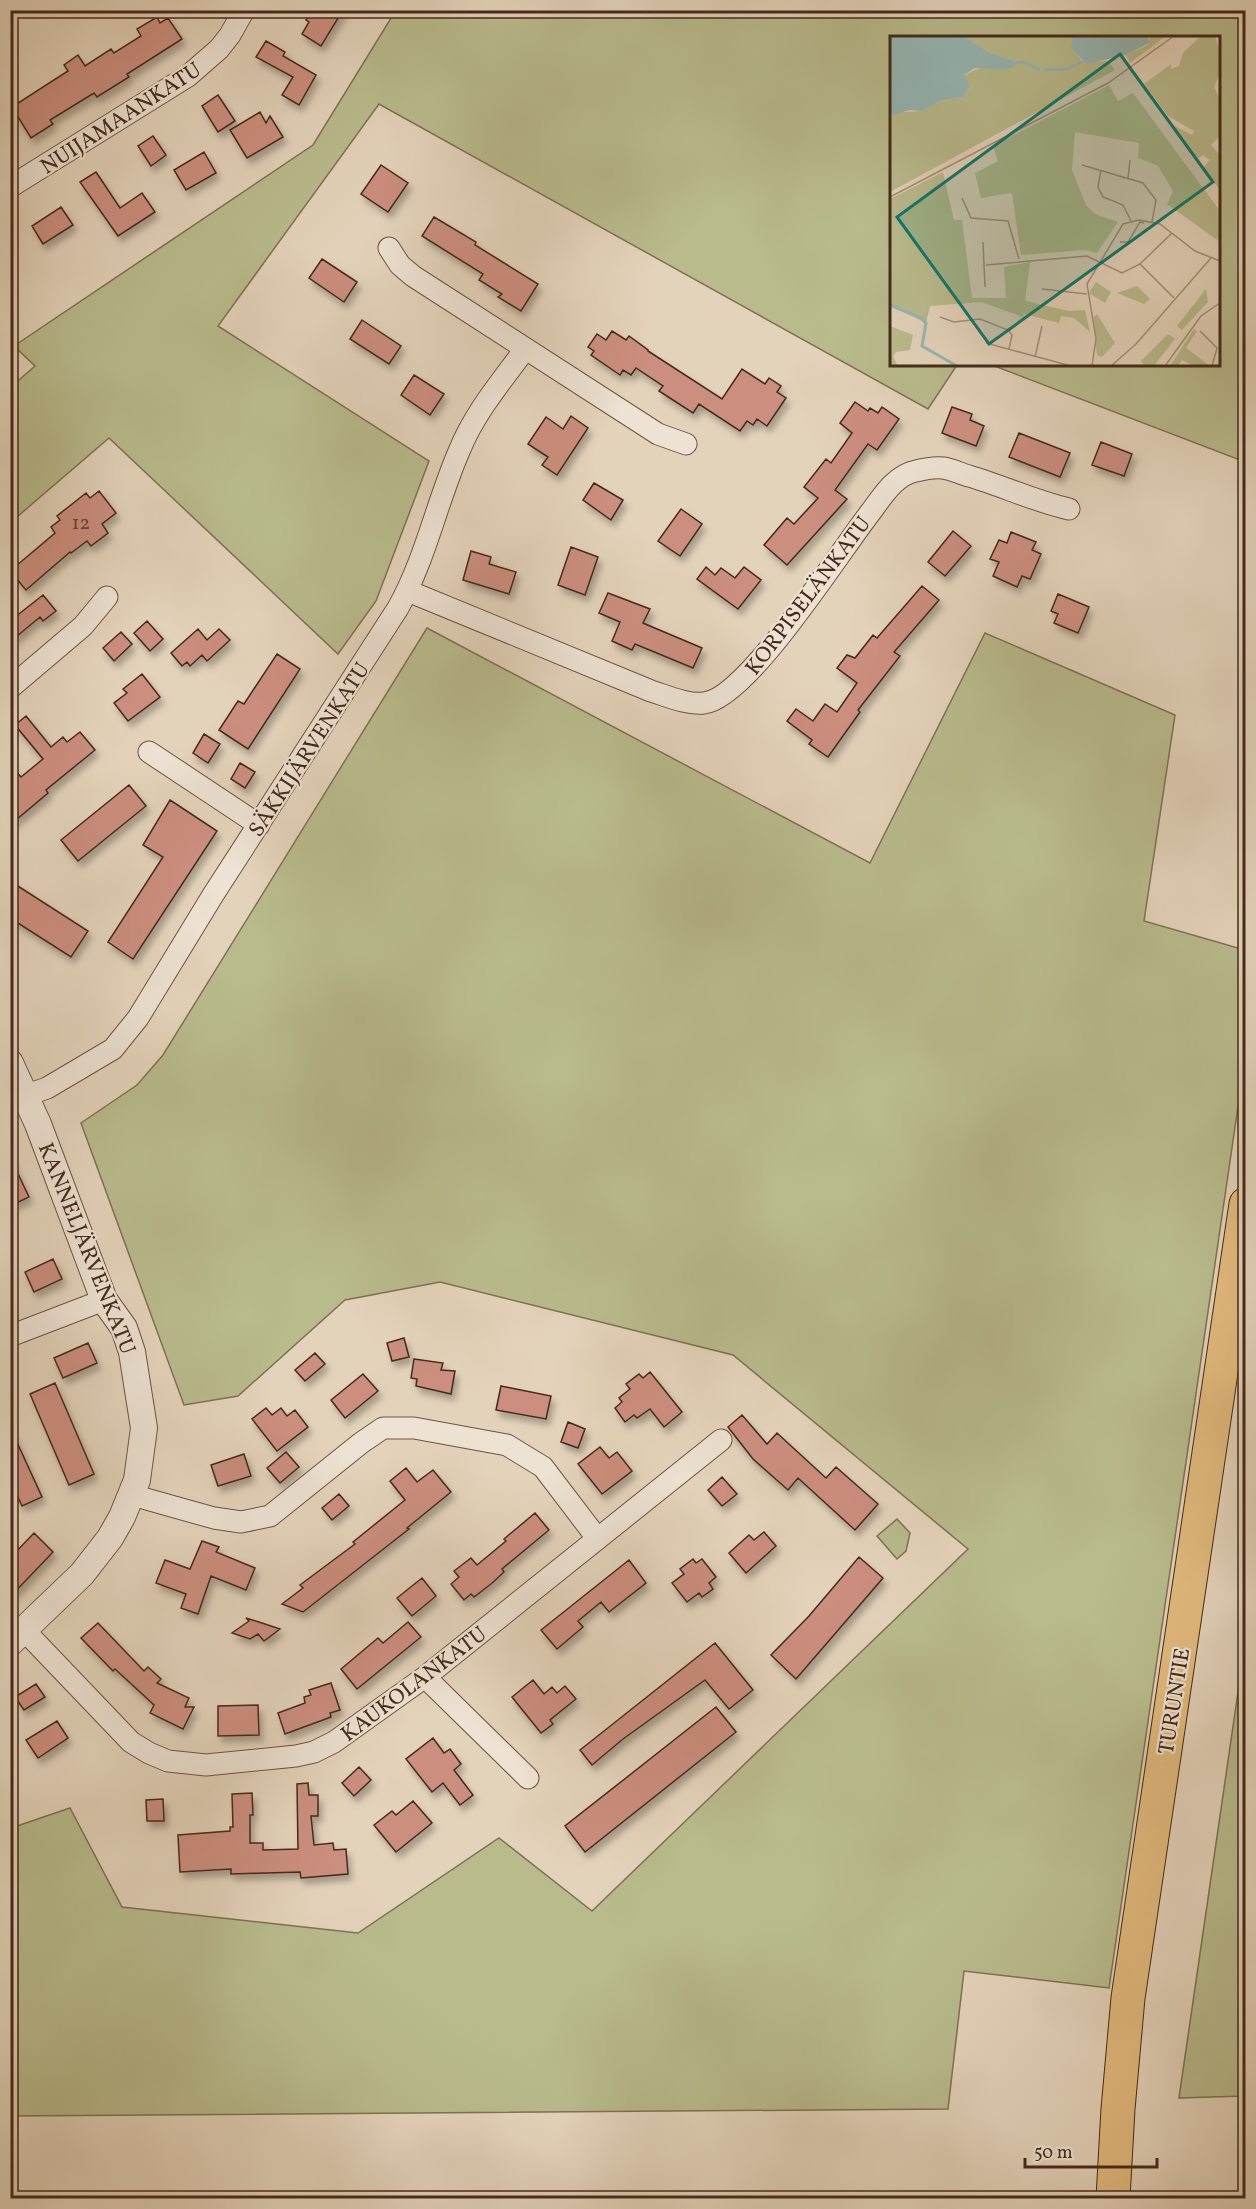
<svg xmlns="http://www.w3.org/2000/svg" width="1256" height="2209" font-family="Vollkorn,serif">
<defs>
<filter id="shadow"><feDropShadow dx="3.5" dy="6" stdDeviation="3" flood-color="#0004"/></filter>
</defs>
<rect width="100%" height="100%" fill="#e4d3bb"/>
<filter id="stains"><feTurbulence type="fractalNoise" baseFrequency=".00333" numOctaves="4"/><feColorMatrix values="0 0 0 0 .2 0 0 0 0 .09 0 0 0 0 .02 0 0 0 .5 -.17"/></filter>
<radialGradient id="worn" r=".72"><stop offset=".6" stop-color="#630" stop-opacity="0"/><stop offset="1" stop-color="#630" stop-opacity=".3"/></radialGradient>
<path fill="#b9bb8d" stroke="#7e7254" stroke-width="1.5" d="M396,10L1245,11V462L992,365L1218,364V38H892V364L957,365L928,409L379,104L218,326L429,461L376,601L338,654L109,438L11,522V387L35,366L14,346L313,145Z
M427,628L870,863L985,633L1175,715L1144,921L1245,950L1246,1052L1109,1988L964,1971L948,2109L11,2116V1828L70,1808L122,1907L358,1933L499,1838L592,1911L968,1549L733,1355L440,1282L345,1300L238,1396L184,1405L81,1123L137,1085L163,1055Z
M897,1519L910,1533L906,1551L897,1559L877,1536Z
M1245,1644V2096L1179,2098Z"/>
<path fill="#cc8e7f" stroke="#442a1a" stroke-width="1.5" filter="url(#shadow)" d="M312,10H343L321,46L302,34L309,22L306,20Z
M157,17L160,23L168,18L182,39L127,74L129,77L97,97L94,93L50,120L53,124L31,138L15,112L18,110L15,105L68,71L64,65L78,55L85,66L111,49L114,53L141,36L137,29Z
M266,41L285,52L283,56L316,75L299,105L282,95L293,77L256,57Z
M218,95L235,121L218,132L202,106Z
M260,112L266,123L270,116L283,137L247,158L230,130Z
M153,136L166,155L151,166L138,146Z
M204,152L216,173L186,190L174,170Z
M381,165L408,183L388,212L361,194Z
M96,172L120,208L142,193L155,212L118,236L80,182Z
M61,207L73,225L43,244L32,226Z
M434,217L476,242L475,245L538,284L521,311L498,297L502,294L479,280L483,274L422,236Z
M322,259L357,282L344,302L309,278Z
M362,320L401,346L389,364L350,339Z
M612,331L626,340L629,336L648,350V351L722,399L742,369L765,384L769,378L781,386L777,392L786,398L767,426L757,419L753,425L747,421L740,431L699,404L693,413L659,391L663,386L636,368L631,375L623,370L620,375L591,355L594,351L588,347L597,334L606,340Z
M414,375L444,394L430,415L401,395Z
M855,402L868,411L870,408L878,413L882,407L899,419L877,450L868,444L835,490L847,499L787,565L764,545L787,518L794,524L818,498L804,487L826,459L831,463L852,433L840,423Z
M952,407L972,414L970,420L984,426L976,446L942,433Z
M571,416L588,428L557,475L542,465L548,457L528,444L546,417L563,429Z
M1019,433L1070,453L1060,477L1009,457Z
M1101,442L1132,454L1124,476L1092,465Z
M594,483L623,500L611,520L583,500Z
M99,491L116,513L102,524L108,533L91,546L87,541L71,553L70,552L26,590L10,571L55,533L51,527L60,520L57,516L86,493L90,498Z
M681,509L702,524L680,556L658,541Z
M953,531L971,546L945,576L928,562Z
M1011,532L1036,542L1032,550L1041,554L1030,579L1022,576L1017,587L993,576L999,562L990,559L999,540L1007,543Z
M571,547L598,557L585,595L558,585Z
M471,551L491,557L489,564L516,572L509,594L463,580Z
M706,567L715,575L721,568L735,578L744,567L761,580L738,609L697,579Z
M922,586L939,600L894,652L900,656L858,710L860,712L828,757L809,744L812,740L787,721L796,709L813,721L825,704L837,712L857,683L837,668L847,655L855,658L873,635L877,638Z
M608,593L650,609L643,623L702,648L693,668L635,644L632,650L612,641L620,622L599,613Z
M1058,594L1089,607L1078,633L1054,623L1058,614L1051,611Z
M43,595L56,611L43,621L40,617L10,642V621Z
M147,621L163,639L150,651L134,633Z
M198,629L207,640L219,629L230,640L207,661L202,655L190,666L187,662L182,666L171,653Z
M121,632L132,644L114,661L103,648Z
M277,654L300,669L248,749L219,730L238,701L244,704Z
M142,674L160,697L128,721L114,703L127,693L123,689Z
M26,716L51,747L63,737L67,742L80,732L95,750L46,790L48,793L10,825V765L21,777L43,759L15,725Z
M204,734L220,744L208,763L193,753Z
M240,763L255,772L245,788L231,779Z
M129,785L146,806L78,861L61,840Z
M170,800L217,831L133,959L108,942L163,857L143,845Z
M10,881L88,931L71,957L10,918Z
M10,1157L29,1197L10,1206Z
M53,1259L62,1279L34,1292L25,1272Z
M404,1338L409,1357L392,1361L387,1343Z
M88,1343L97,1363L63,1378L54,1358Z
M315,1353L325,1364L305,1381L295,1370Z
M414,1359L443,1363L441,1370L455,1371L451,1394L416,1386L417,1379L411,1378Z
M650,1372L682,1412L664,1427L650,1409L637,1418L634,1415L625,1422L615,1408L622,1402L619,1398L630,1389L626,1384L639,1374L643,1378Z
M363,1374L378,1391L345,1418L331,1400Z
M55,1383L94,1474L69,1485L30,1394Z
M501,1386L551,1396L546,1419L496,1410Z
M266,1408L272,1415L281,1408L287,1416L295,1410L308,1427L277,1451L252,1419Z
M742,1415L767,1444L777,1433L826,1478L836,1467L878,1504L855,1530L798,1478L788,1490L753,1459L728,1427Z
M568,1422L585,1429L578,1448L561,1442Z
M10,1427L42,1497L22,1506L10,1480Z
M600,1447L609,1458L617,1452L632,1471L602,1494L578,1464Z
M286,1452L299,1467L280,1483L267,1468Z
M244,1454L251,1476L218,1486L211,1465Z
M406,1468L417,1482L433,1470L451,1492L407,1528L409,1529L303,1612L282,1604L303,1588L300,1585L355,1544L353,1542L405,1500L390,1481Z
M722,1477L737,1494L722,1506L708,1490Z
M339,1494L349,1506L332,1520L322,1508Z
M535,1513L549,1530L502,1569L504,1572L491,1584L474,1597L471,1594L464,1600L451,1584L459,1577L454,1571L471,1558L477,1565L506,1541L504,1539Z
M764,1532L776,1546L746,1573L729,1553L749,1535L754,1540Z
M34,1533L53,1552L10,1597V1558Z
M202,1541L219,1547L216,1552L255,1568L246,1590L211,1576L198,1614L181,1608L186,1594L156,1583L165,1560L190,1569Z
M859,1557L883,1578L796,1679L771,1655L809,1616Z
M693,1559L696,1563L702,1559L716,1577L709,1583L713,1589L702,1597L699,1593L687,1602L672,1583L684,1574L680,1569Z
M629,1560L646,1583L609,1612L601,1602L578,1621L583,1627L557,1649L541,1630Z
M422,1578L436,1596L412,1616L397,1598Z
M246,1618L262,1623L280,1629L264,1641L258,1634L250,1639L232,1633L249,1621Z
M408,1622L421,1637L357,1689L341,1669L378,1638L383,1643Z
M98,1623L144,1671L148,1667L161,1679L157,1683L189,1698L185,1707H194L183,1729L150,1713L154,1705L115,1669L113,1671L81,1638Z
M715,1643L753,1690L729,1709L705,1680L623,1739L592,1765L580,1750Z
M533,1680L544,1694L552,1687L557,1693L565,1686L576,1699L550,1720L553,1724L541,1733L512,1697Z
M331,1683L340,1710L330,1713L331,1717L285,1734L278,1713L305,1703L304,1697L311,1695L309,1690Z
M36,1684L45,1697L24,1710L15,1697Z
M258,1705L259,1735L218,1736V1706Z
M716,1707L736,1732L585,1852L565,1826Z
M57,1721L68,1738L38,1758L26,1740Z
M433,1738L444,1753L450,1749L461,1764L454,1770L473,1795L460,1805L443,1783L432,1792L406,1759Z
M359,1767L371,1780L354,1796L342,1783Z
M308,1783L309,1795H318V1816H311L314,1845L333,1843L334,1850L346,1849L348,1874L301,1878L300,1872L231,1874V1869L180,1872L178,1835L230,1831V1827H233L232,1794L252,1793L253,1815H250V1843H263V1850L298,1849L297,1784Z
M163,1799L164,1821H147L146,1800Z
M413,1801L432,1823L396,1852L374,1825L392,1811L396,1815Z"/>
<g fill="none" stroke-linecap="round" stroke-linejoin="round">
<defs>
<path id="minor" d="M10,187L188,76L219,49L230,35L244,10
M389,248L400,265L413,276L658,434L686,444
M408,591L651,691C667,696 687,705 704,703C747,699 840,551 870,513C882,497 895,475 916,471C924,469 935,467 943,468C952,469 961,474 969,476C1003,486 1034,501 1069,509
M10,688L83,626L107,597
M149,752L259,825
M10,1101L47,1088L113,1049L138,1018L213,895L398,608C426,558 437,501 460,449C475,412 502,381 525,349
M10,1336L104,1300
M132,1495L214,1518L241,1522L270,1516L361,1443L383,1428H414L507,1445L543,1467L597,1538
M24,1630L131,1742L149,1753L168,1761L206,1765L296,1756L314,1752L334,1742L425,1677L721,1440
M425,1677L528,1778"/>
<path id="tertiary" d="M10,1063L38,1124L104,1300L124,1328L132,1352L144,1428L137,1480L122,1517L110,1538L82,1574L10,1643"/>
<path id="trunk" d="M1113,2198L1118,2109L1128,1998L1246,1204"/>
</defs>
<use href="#minor" stroke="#6c5442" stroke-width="23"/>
<use href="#tertiary" stroke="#6c5442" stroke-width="28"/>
<use href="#trunk" stroke="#442a1a" stroke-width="35"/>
<use href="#minor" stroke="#ede2d3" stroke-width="21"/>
<use href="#tertiary" stroke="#ede2d3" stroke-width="26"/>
<use href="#trunk" stroke="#e2ba7e" stroke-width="33"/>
</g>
<g text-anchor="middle" stroke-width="4.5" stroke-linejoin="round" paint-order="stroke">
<g font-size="20" fill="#664333">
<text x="81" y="529">12</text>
</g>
<g font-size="22" fill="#442a1a" stroke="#ede2d3">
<text transform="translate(120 117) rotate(-33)" y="8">NUIJAMAANKATU</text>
<text transform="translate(807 595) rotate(-53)" y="8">KORPISELÄNKATU</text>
<text transform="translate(308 749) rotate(-57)" y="8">SÄKKIJÄRVENKATU</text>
<text transform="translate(88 1248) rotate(68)" y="8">KANNELJÄRVENKATU</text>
<text transform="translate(413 1683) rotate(-37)" y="8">KAUKOLANKATU</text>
<text transform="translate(1173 1701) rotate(-81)" y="8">TURUNTIE</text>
</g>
</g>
<g transform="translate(890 36)">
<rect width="330" height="330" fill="#e4d3bb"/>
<path d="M74,0H183V14L193,26L218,25L225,34L0,156V77L33,75L50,65L73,61L79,52L74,39L92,31L118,34L123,24L100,17ZM260,0H276L240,27L236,19L258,9ZM311,0H325L330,17V37L324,51L330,63V100L321,109L330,119V154L313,132L320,124L313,119L308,123L281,88L302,99L304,95L278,80L254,48L281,28V33L289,30L293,17ZM219,49L228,65L243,57L330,175V206L277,168L283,155L268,130L248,122L249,107L185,96L182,134L196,169L205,178L228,186L207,217L194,214L131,219L122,157L91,162L85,137L108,125L103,110ZM53,136L64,184H72L82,262H116L114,231L140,226L135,265L179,275L195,274L200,296L184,282L171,280L169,287L134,278L133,281L91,266L40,270L36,287L0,269V163ZM206,246L221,256L215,267L199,257ZM247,250L260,263L254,268L227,257ZM316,253L318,266L292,294L287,290ZM207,278L225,307L212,321L207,319L203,282ZM0,290L23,299L20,314L6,316L3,320L8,330H0ZM304,293L307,295L296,312L320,330H305L292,324L288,330H280ZM278,298L285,303L264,330H255L251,325Z" fill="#b9bb8d"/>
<path d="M0,0H74L100,17L123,24L125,30L117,34L85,32L74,39L80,50L73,61L50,65L33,75L20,74L4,79L0,77ZM183,0H258L259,7L236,19L196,28L181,12Z" fill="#96b7b4"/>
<path fill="none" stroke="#96b7b4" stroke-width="3" d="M125,27L134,26L150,34M154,34L177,33L193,26M0,269L31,282L36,287L32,310L67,330"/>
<path fill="none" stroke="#a48f7b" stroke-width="1.5" d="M192,129L253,147L266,164L262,186M211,134L208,151L213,161L233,169L241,185M238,142L240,124M0,161L218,47L284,0M72,162L81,182L118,185L129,223M93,206L95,251M230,206H238L250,186L254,187M250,228L284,262M96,229L197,220L232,237L250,228L282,197M152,253L197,258M50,281L64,286L90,283L118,294L122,299L119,313M310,295L327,312L322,330M96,307L181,330M145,321L152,290M202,330L206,303L197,248L233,188L249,184L270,188L305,215L330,225M221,330L246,308L321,222M275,330L311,280L330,267"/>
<path fill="#0f766e" fill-opacity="0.15" stroke="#0f766e" stroke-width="3" d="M230,18L323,146L99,308L7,181Z"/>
<rect width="330" height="330" fill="none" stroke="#442a1a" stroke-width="3"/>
</g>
<rect width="1256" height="2209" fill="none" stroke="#e4d3bb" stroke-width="36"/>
<rect x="12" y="12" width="1232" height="2185" fill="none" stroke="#442a1a" stroke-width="3"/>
<rect x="18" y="18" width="1220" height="2173" fill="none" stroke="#442a1a" stroke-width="1.5"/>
<path d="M1025 2158v9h132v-9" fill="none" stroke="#442a1a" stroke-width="3"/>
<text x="1034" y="2158" font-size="18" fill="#442a1a" stroke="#ede2d3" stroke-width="4.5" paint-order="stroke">50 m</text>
<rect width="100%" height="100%" filter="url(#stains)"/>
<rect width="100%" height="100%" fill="url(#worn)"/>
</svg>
